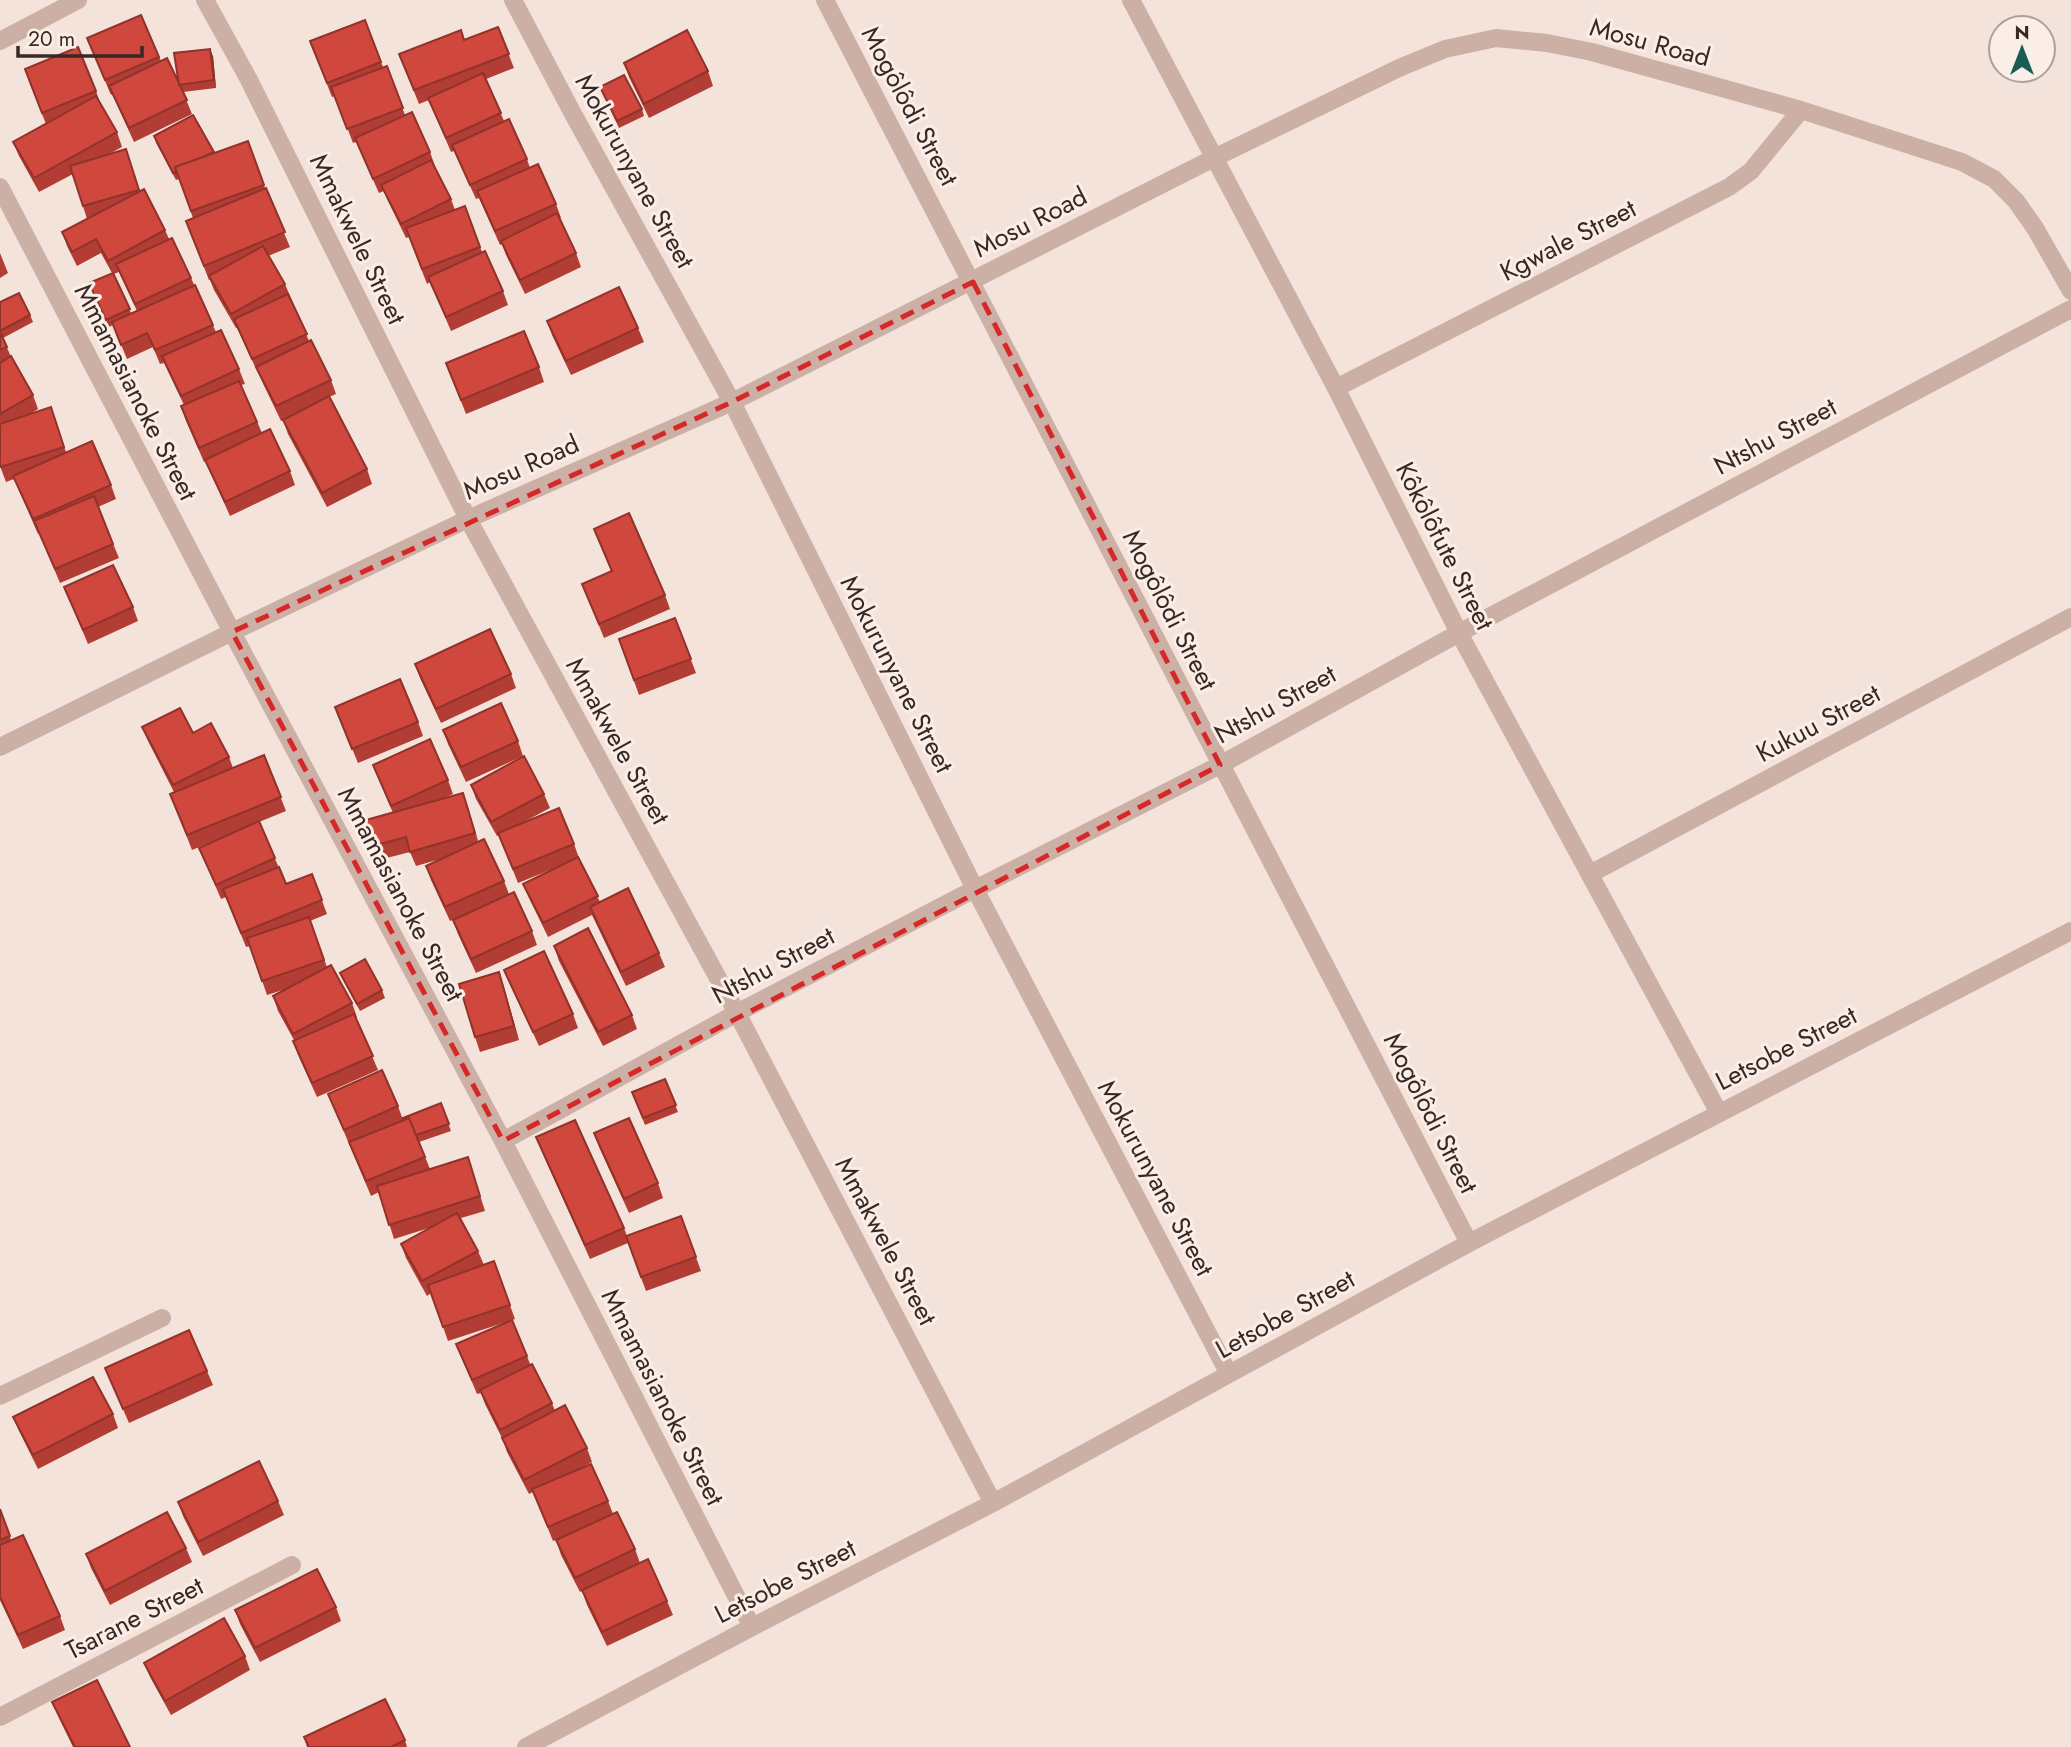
<svg xmlns="http://www.w3.org/2000/svg" width="2071" height="1747" font-family="Jost,sans-serif">
<rect width="100%" height="100%" fill="#f4e3da"/>
<g fill="none" stroke-linecap="round" stroke-linejoin="round">
<path stroke="#cdb0a5" stroke-width="18" d="M205,0L248,78L468,519L737,1013L993,1503
M513,0L572,112L732,402L975,889L1229,1374
M825,0L1469,1243
M1131,0L1336,388L1459,633L1719,1113
M0,41L78,0
M0,187L232,632L503,1141L752,1627
M1336,388L1729,187L1751,171L1801,110
M0,747L232,632L468,519L732,402L1214,158L1399,68L1445,49L1496,38L1547,43L1592,52L1801,110L1962,162L1994,179L2016,201L2035,228L2071,291
M1590,874L2071,617
M503,1141L737,1013L975,889L1220,765L1459,633L2071,309
M0,1396L162,1318
M0,1717L292,1565
M526,1747L752,1627L993,1503L1469,1243L2071,931"/>
</g>
<path fill="#b23d34" fill-rule="evenodd" d="M141,15L161,61L179,83L213,56L216,88L183,92L192,114L134,142L112,94L111,95L87,38Z
M365,20L383,67L387,66L405,115L430,152L435,166L434,167L451,199L455,210L465,206L482,252L503,291L508,305L451,331L430,282L427,284L409,237L406,238L387,199L384,191L379,193L356,142L353,143L335,96L332,97L310,41Z
M498,27L514,68L486,79L504,121L527,159L530,168L556,204L561,218L559,219L576,253L581,267L525,294L506,255L502,244L500,245L479,198L476,199L454,151L451,152L429,100L419,104L399,54L464,40Z
M624,63L708,71L713,86L649,118L629,77Z
M30,84L96,91L100,103L117,132L122,147L107,155L126,149L140,191L165,230L169,239L191,278L216,332L239,369L245,384L241,385L262,433L290,471L295,485L230,516L211,474L206,461L204,462L186,421L181,406L184,405L164,363L160,364L153,347L127,359L113,325L109,327L89,283L112,273L101,253L77,266L67,246L62,232L87,219L73,174L39,192L19,156L13,142L46,124ZM119,272L137,311L131,313L114,274Z
M600,87L642,109L644,116L619,128Z
M154,136L214,152V153L248,141L265,188L290,247L268,256L285,284L309,341L331,380L336,394L329,397L367,469L372,484L327,507L288,434L283,420L299,412L281,421L258,373L237,328H236L214,290L210,280H209L186,221L193,218L179,179L176,180L156,143Z
M0,253L8,273L0,278Z
M0,302L30,315L33,322L3,338L11,357L33,395L38,409L30,414L51,407L66,452L111,485L116,499L98,507L119,558L60,583L39,533L38,534L14,479L6,482L0,466Z
M547,321L638,328L644,342L571,375L552,335Z
M446,363L539,367L544,382L466,414Z
M594,529L665,595L670,609L604,638L582,584L611,571Z
M64,587L133,607L138,621L88,644Z
M675,618L696,673L639,695L619,639Z
M415,664L511,674L516,688L441,723L420,678Z
M335,707L418,722L423,736L358,763Z
M142,727L193,733L229,757L233,768L264,755L286,811L259,822L286,884L312,874L327,914L310,921L327,967L352,1003L357,1017L356,1018L378,1070L317,1097L298,1055L293,1041L294,1040L278,1011L273,996L286,989L267,995L250,946L246,947L226,897L221,899L199,848L225,836L192,850L170,794L174,792L148,741Z
M443,730L518,741L523,756L466,782L448,744Z
M373,765L448,780L453,794L444,798L463,793L478,842L504,881L509,894L532,931L537,945L476,973L458,934L453,920L466,914L450,921L431,880L426,866L444,858L416,866L410,852L379,860L373,846L393,813Z
M471,785L544,794L550,808L520,824L574,844L579,858L600,902L659,953L665,967L626,986L592,915L548,937L529,898L523,884L555,868L518,883L499,835L497,836L476,799Z
M554,946L632,1015L637,1029L603,1046L559,961Z
M504,970L573,1014L578,1028L539,1046L510,984Z
M499,972L519,1040L480,1052L475,1037Z
M340,973L382,990L385,998L360,1011L343,980Z
M665,1079L678,1112L645,1125L632,1092Z
M328,1094L398,1106L403,1120L441,1103L451,1131L419,1142L430,1169L468,1157L485,1211L461,1218L478,1251L484,1265L481,1266L494,1261L515,1319L448,1341L431,1293L427,1296L406,1258L401,1244L429,1228L394,1239L379,1192L371,1196Z
M594,1133L658,1183L663,1198L629,1213L599,1147Z
M536,1137L624,1228L627,1236L681,1216L701,1271L646,1291L628,1243L590,1259L542,1152Z
M456,1344L527,1356L530,1364L552,1403L555,1411L587,1448L592,1462L579,1469L608,1501L613,1514L635,1549L640,1563L667,1601L673,1615L607,1646L587,1605L582,1591L580,1592L561,1555L556,1540L564,1537L553,1541L533,1492L529,1494L507,1452L502,1438L485,1404L481,1393L477,1394Z
M105,1368L207,1371L213,1385L129,1423Z
M113,1414L118,1428L38,1469L19,1431L13,1417Z
M278,1501L284,1515L203,1556L183,1516L178,1502Z
M0,1509L11,1540L60,1616L65,1630L23,1649L0,1600Z
M186,1548L192,1562L110,1605L91,1568L86,1554Z
M336,1607L341,1621L260,1662L240,1624L235,1610Z
M245,1656L250,1670L171,1715L150,1677L144,1663Z
M52,1702L130,1747H73L58,1716Z
M304,1737L405,1740L407,1747H307Z"/>
<path fill="#91322b" d="M210,49L213,56L216,88L214,80Z
M463,793L468,807L480,847L475,833Z
M499,972L504,987L519,1040L514,1026Z"/>
<path fill="#cf473d" stroke="#91322b" stroke-width="2" d="M141,15L159,57L105,80L87,38Z
M365,20L381,62L327,83L310,41Z
M498,27L509,54L414,90L399,54L461,30L464,40Z
M687,30L708,71L644,104L624,63Z
M78,47L96,91L42,113L25,69Z
M210,49L214,80L179,85L174,53Z
M167,58L187,100L129,128L109,86Z
M387,66L403,108L347,129L331,87Z
M483,73L501,113L446,138L428,98Z
M624,75L642,109L617,121L600,87Z
M96,96L117,132L34,178L13,142Z
M412,112L430,152L373,179L355,138Z
M193,115L214,152L203,157L175,167L176,172L173,173L154,136Z
M509,119L527,159L470,185L452,145Z
M248,141L264,185L191,211L175,167Z
M126,149L139,190L83,206L70,166Z
M431,160L451,199L401,224L381,185Z
M538,164L556,204L495,231L477,191Z
M266,188L285,232L204,266L186,221Z
M144,189L165,230L108,261L96,239L72,252L62,232Z
M465,206L480,247L422,269L406,228Z
M557,213L576,253L520,280L501,241Z
M172,238L191,278L135,304L116,264Z
M263,246L285,284L231,314L209,276Z
M485,251L503,291L446,317L428,277Z
M113,273L130,309L106,320L89,283Z
M195,285L213,325L155,350L147,333L121,345L112,322Z
M619,287L638,328L566,361L547,321Z
M19,293L30,315L0,331V302Z
M288,294L307,334L252,359L234,319Z
M221,330L239,369L181,396L162,356Z
M524,331L539,367L461,400L446,363Z
M0,332L7,347L0,350Z
M311,340L331,380L276,406L256,367Z
M11,356L33,395L0,414V363Z
M239,381L257,422L199,448L181,406Z
M329,396L367,469L322,493L283,420Z
M51,407L64,447L0,467V424Z
M270,429L290,471L225,502L205,460Z
M92,441L111,485L33,519L13,476Z
M94,496L113,544L55,569L34,521Z
M629,513L665,595L599,624L582,584L612,571L594,529Z
M113,565L133,607L83,630L64,587Z
M675,618L691,659L634,680L619,639Z
M490,629L511,674L436,709L415,664Z
M400,679L418,722L352,749L335,707Z
M501,703L518,741L461,767L443,730Z
M180,708L193,733L211,723L229,757L173,785L142,727Z
M430,739L448,780L391,806L373,765Z
M264,755L281,797L187,835L170,794Z
M524,756L544,794L491,822L471,785Z
M463,793L475,833L410,852L406,837L373,846L366,820Z
M559,808L574,844L513,869L498,833Z
M259,821L275,858L216,885L199,848Z
M484,839L504,881L445,907L426,866Z
M578,857L598,896L543,923L523,884Z
M279,867L286,884L312,874L322,900L241,933L223,889Z
M628,888L659,953L621,972L590,907Z
M514,892L532,931L471,959L453,920Z
M309,917L324,960L262,981L247,938Z
M588,928L632,1015L598,1032L554,946Z
M544,951L573,1014L533,1032L504,970Z
M365,959L382,990L357,1004L340,973Z
M331,965L352,1003L293,1034L273,996Z
M499,972L514,1026L475,1037L459,984Z
M354,1014L373,1056L312,1083L293,1041Z
M382,1070L398,1106L344,1130L328,1094Z
M665,1079L676,1105L643,1118L632,1092Z
M441,1103L449,1124L416,1135L409,1118L403,1120V1118Z
M409,1118L425,1157L366,1181L349,1142Z
M629,1118L658,1183L624,1199L594,1133Z
M575,1120L624,1228L585,1245L536,1137Z
M468,1157L480,1196L389,1225L377,1186Z
M457,1213L478,1251L422,1281L401,1244Z
M681,1216L696,1257L641,1277L626,1236Z
M494,1261L510,1305L443,1327L428,1285Z
M512,1320L527,1356L472,1380L456,1344Z
M189,1330L207,1371L123,1409L105,1368Z
M532,1364L552,1403L500,1430L480,1390Z
M93,1377L113,1414L33,1455L13,1417Z
M565,1405L587,1448L524,1480L502,1438Z
M259,1461L278,1501L198,1542L178,1502Z
M591,1464L608,1501L548,1527L532,1489Z
M0,1509L10,1536L0,1540Z
M167,1512L186,1548L105,1591L86,1554Z
M617,1512L635,1549L575,1578L556,1540Z
M23,1535L60,1616L18,1635L0,1597V1545Z
M648,1559L667,1601L602,1632L582,1590Z
M317,1569L336,1607L255,1648L235,1610Z
M224,1618L245,1656L165,1701L144,1663Z
M97,1680L130,1747H75L52,1702Z
M385,1699L405,1740L391,1747H309L304,1737Z"/>
<path fill="none" stroke="#d62828" stroke-width="5" stroke-dasharray="14 9" stroke-linejoin="round" d="M973,282L1220,765L503,1141L232,632L732,402Z"/>
<g text-anchor="middle" stroke-width="6" stroke-linejoin="round" paint-order="stroke">
<g font-size="26" fill="#382927" stroke="#fbeee7">
<text transform="translate(1650 42) rotate(15)" y="9">Mosu Road</text>
<text transform="translate(910 106) rotate(62)" y="9">Mogôlôdi Street</text>
<text transform="translate(635 171) rotate(61)" y="9">Mokurunyane Street</text>
<text transform="translate(1030 222) rotate(-27)" y="9">Mosu Road</text>
<text transform="translate(358 239) rotate(64)" y="9">Mmakwele Street</text>
<text transform="translate(1568 240) rotate(-27)" y="9">Kgwale Street</text>
<text transform="translate(136 392) rotate(63)" y="9">Mmamasianoke Street</text>
<text transform="translate(1775 436) rotate(-28)" y="9">Ntshu Street</text>
<text transform="translate(521 467) rotate(-24)" y="9">Mosu Road</text>
<text transform="translate(1445 546) rotate(63)" y="9">Kôkôlôfute Street</text>
<text transform="translate(1170 610) rotate(63)" y="9">Mogôlôdi Street</text>
<text transform="translate(897 674) rotate(63)" y="9">Mokurunyane Street</text>
<text transform="translate(1275 704) rotate(-29)" y="9">Ntshu Street</text>
<text transform="translate(1818 723) rotate(-28)" y="9">Kukuu Street</text>
<text transform="translate(618 741) rotate(61)" y="9">Mmakwele Street</text>
<text transform="translate(401 894) rotate(62)" y="9">Mmamasianoke Street</text>
<text transform="translate(773 965) rotate(-28)" y="9">Ntshu Street</text>
<text transform="translate(1786 1048) rotate(-27)" y="9">Letsobe Street</text>
<text transform="translate(1431 1113) rotate(63)" y="9">Mogôlôdi Street</text>
<text transform="translate(1156 1178) rotate(62)" y="9">Mokurunyane Street</text>
<text transform="translate(886 1241) rotate(62)" y="9">Mmakwele Street</text>
<text transform="translate(1285 1314) rotate(-29)" y="9">Letsobe Street</text>
<text transform="translate(663 1397) rotate(63)" y="9">Mmamasianoke Street</text>
<text transform="translate(785 1581) rotate(-27)" y="9">Letsobe Street</text>
<text transform="translate(134 1618) rotate(-27)" y="9">Tsarane Street</text>
</g>
</g>
<g transform="translate(2022 49)"><circle r="33" fill="#fbeee7" stroke="#ad9f9a" stroke-width="2"/>
<path d="M0-5L12 26L0 18L-12 26Z" fill="#195d56"/>
<text y="-10" font-size="19" font-weight="bold" text-anchor="middle" fill="#382927">N</text>
</g>
<path d="M18 46v10h124v-10" fill="none" stroke="#382927" stroke-width="3.5"/>
<text x="28" y="46" font-size="21" fill="#382927" stroke="#fbeee7" stroke-width="5" paint-order="stroke">20 m</text>
</svg>
